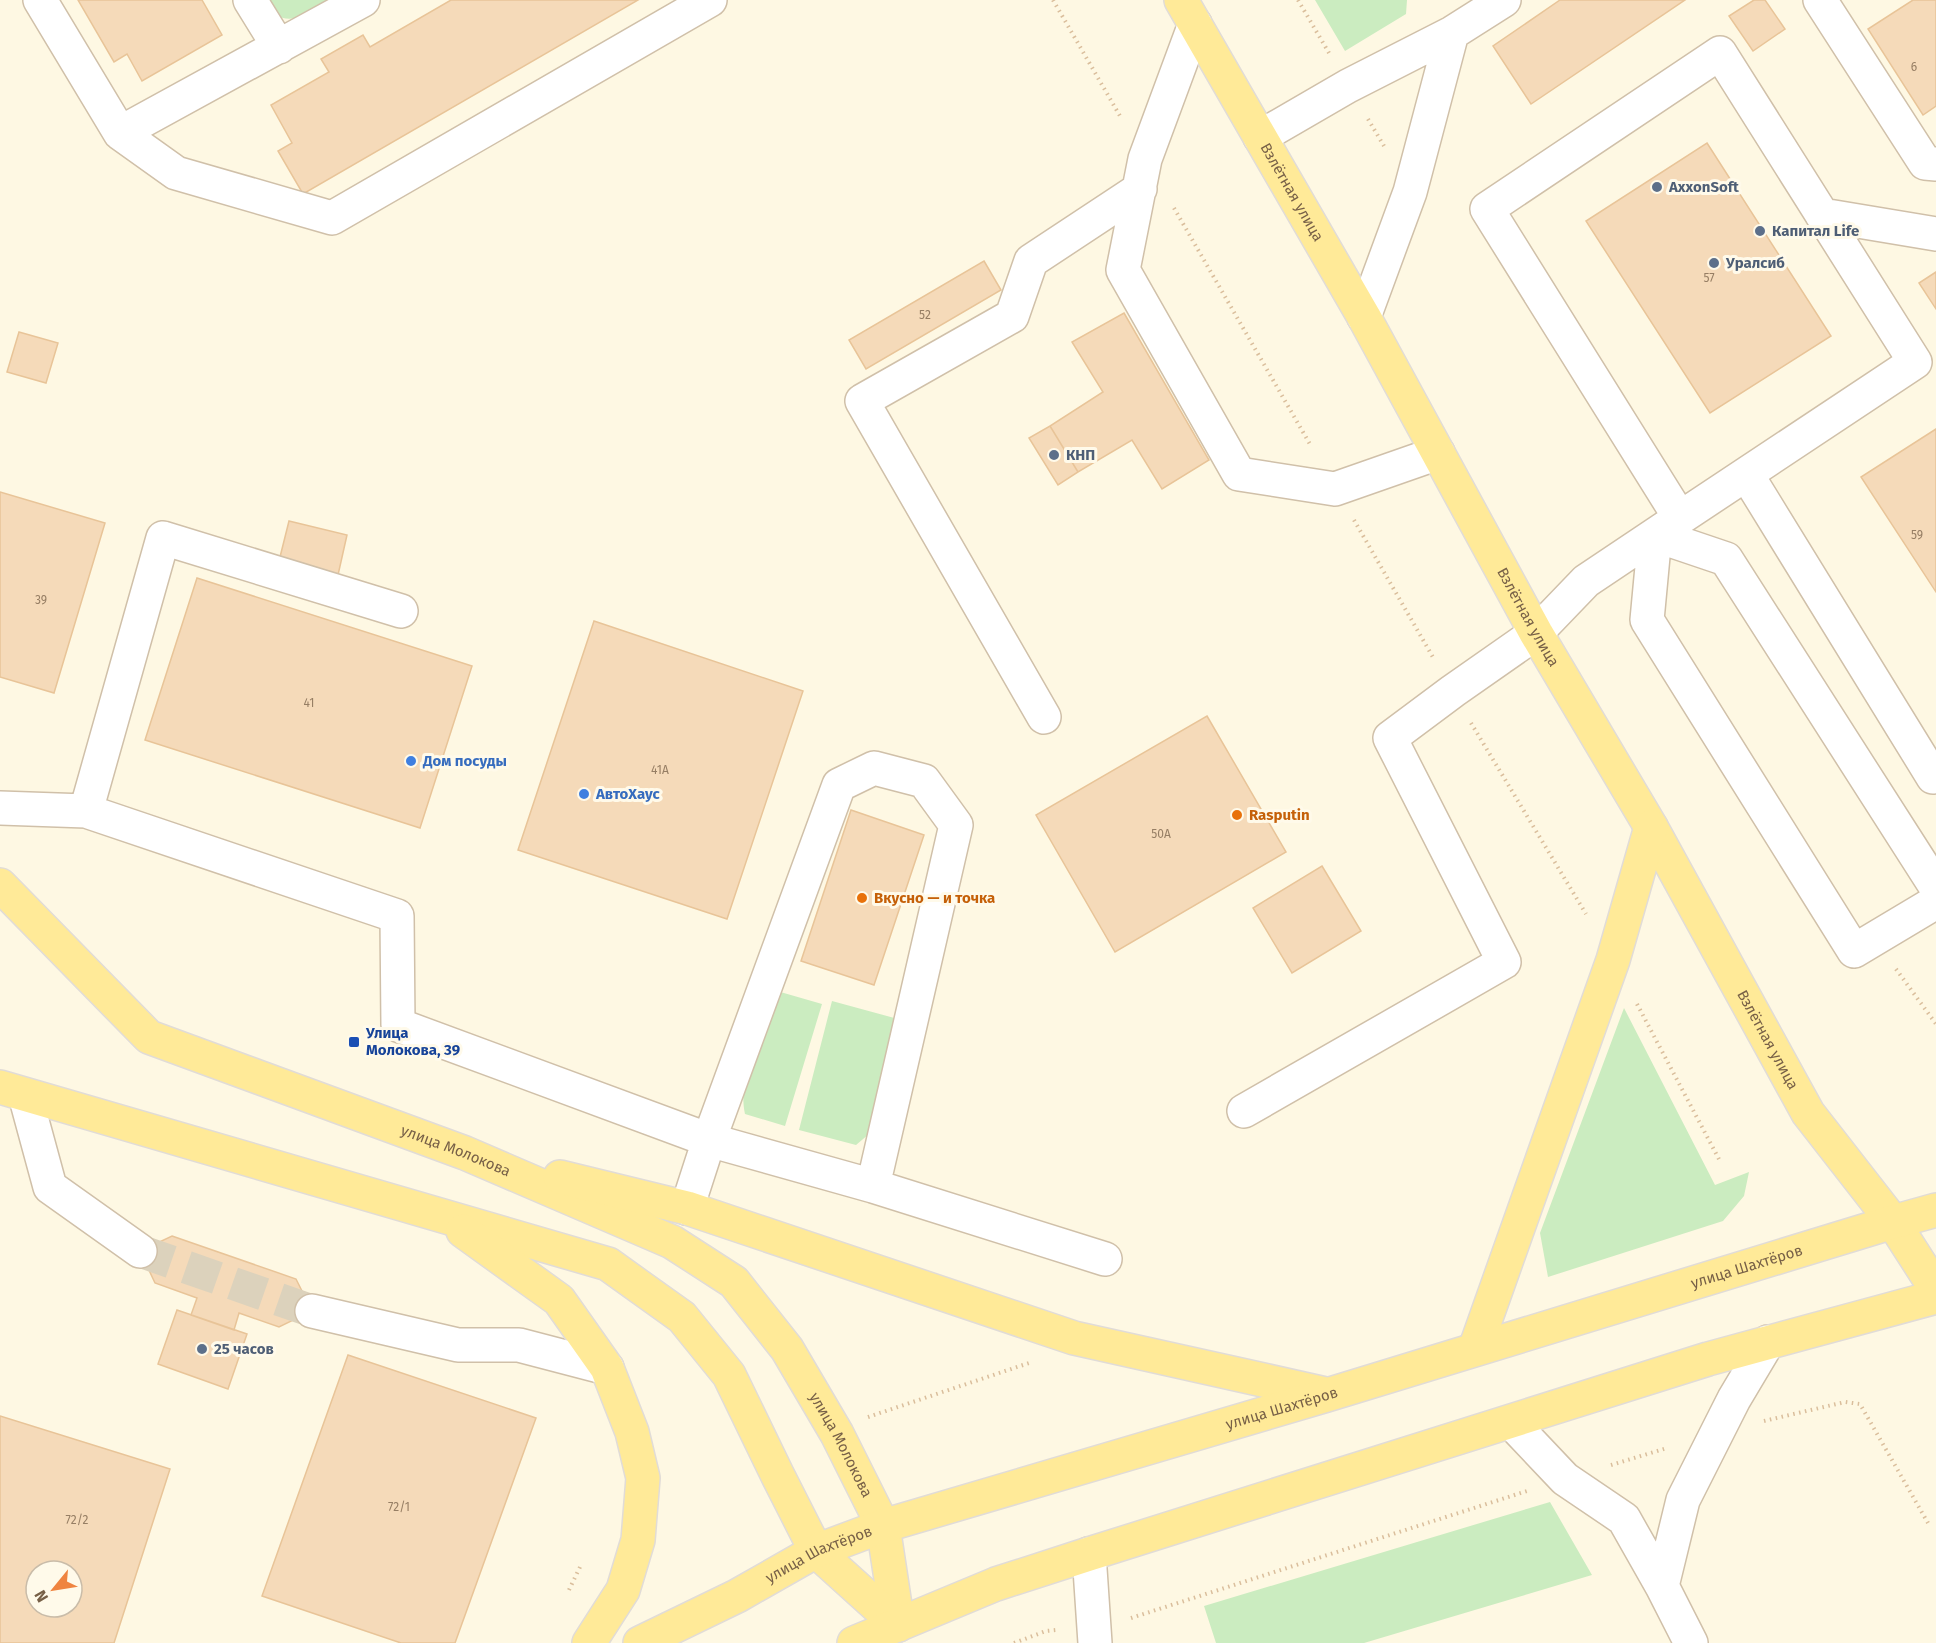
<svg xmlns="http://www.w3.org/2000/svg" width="1936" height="1643" font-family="'Fira Sans',sans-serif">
<rect width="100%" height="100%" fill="#fef8e3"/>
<path fill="#cbecc0" d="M263,0H332C307,14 283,34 263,0Z
M1315,0H1407L1406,14L1345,51Z
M770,989L822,1004L785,1126L745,1114C737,1077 759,1025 770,989Z
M832,1001L898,1019L869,1134L856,1145L799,1130Z
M1624,1008L1715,1185L1749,1172L1744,1196L1723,1221L1548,1277L1540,1233Z
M1550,1502L1592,1575L1364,1643H1216L1204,1606Z"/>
<path fill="#f5dab9" stroke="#e8c498" stroke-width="1.5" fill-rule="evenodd" d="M78,0H202L222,35L142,81L127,54L114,62Z
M451,0H638L303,194L278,151L292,143L271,105L329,72L321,59L363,35L370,47Z
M1560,0H1685L1531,104L1493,46Z
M1754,0H1765L1785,29L1753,51L1729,16Z
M1913,0H1936V106L1923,115L1868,29Z
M1707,143L1831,336L1710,413L1586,221Z
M984,261L1001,290L866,369L849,340Z
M1936,272V309L1919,283Z
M1124,313L1209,460L1162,489L1132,440L1078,472L1050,426L1103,392L1072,342Z
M19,332L58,343L46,383L7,372Z
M1050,426L1078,472L1058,485L1029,438Z
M1936,429V592L1861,477Z
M0,492L105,523L54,693L0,677Z
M289,521L347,535L338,575L279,561Z
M197,578L472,666L420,828L145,740Z
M594,621L803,691L727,919L518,850Z
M1207,716L1286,852L1115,952L1036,815Z
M851,810L924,835L874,985L801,961Z
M1322,866L1361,931L1292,973L1253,908Z
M172,1236L296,1279L312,1311L279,1327L239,1313L234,1330L191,1315L197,1298L155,1283L140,1251Z
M177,1310L247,1334L228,1389L158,1364Z
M348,1355L536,1418L455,1643H401L262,1596Z
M0,1416L170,1469L114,1643H0ZM36,1571H72V1607H36Z"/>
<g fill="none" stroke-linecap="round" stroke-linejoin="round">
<path stroke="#dcd2bc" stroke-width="33" stroke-dasharray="33 16" stroke-linecap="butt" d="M140,1251L312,1311"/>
<defs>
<path id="minor" d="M40,0L120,133L176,173L332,218L710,0
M250,0L279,47
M1820,0L1925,163L1936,164
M1195,24L1145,159L1123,270L1239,474L1335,489L1438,453
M120,133L363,0
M1260,137L1348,86L1452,33L1504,0
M1822,215L1936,234
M1364,317L1410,192L1452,33
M1747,475L1933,777L1936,776
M1044,717L862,401L1012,316L1031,261L1140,189
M0,808L86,811L397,916L398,1025L709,1140L687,1208
M86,811L163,538L401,611
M1936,887L1726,559L1655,535L1647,620L1854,951L1936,902
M25,1095L50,1187L140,1251
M1244,1111L1504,962L1390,738L1453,691L1536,633L1586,581L1680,518L1487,209L1720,53L1915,362L1680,518
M873,1186L956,825L924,781L874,768L839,785L709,1140L873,1186L1105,1259
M312,1311L458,1345H519L607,1368
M1511,1422L1565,1479L1624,1519L1662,1586
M1089,1554L1095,1643
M1691,1643L1662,1586L1683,1500L1734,1399L1768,1342"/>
<g id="major">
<path id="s1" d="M1181,0L1364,317L1536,633L1651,827L1808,1113L1893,1222L1936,1289"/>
<path id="s2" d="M0,885L149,1037L465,1153L672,1242L734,1282L787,1349L837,1434L883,1526L898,1625"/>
<path d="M0,1087L608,1264L682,1317L729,1375L777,1474L816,1551L898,1625"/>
<path d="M560,1177L687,1208L1074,1338L1326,1394"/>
<path d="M463,1231L559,1300L607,1368L632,1432L643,1478L638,1540L623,1590L589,1643"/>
<path d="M1475,1349L1613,960L1651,827"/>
<path id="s3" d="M640,1643L737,1596L816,1551L883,1526L1327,1395L1893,1222L1936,1210"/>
<path d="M854,1643L996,1584L1089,1554L1708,1359L1936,1297"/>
</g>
</defs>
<use href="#minor" stroke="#d0c0a9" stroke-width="36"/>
<use href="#major" stroke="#e1dcd7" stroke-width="36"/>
<path stroke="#dabe9c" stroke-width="4" stroke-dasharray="1.5 4.5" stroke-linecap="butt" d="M1053,0L1120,116
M1298,0L1329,53
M1368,119L1384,146
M1174,208L1311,446
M1354,520L1434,659
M1471,723L1586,914
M1896,969L1936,1024
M1637,1004L1721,1163
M868,1417L1029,1363
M1764,1421L1845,1402L1860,1404L1928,1523
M1611,1465L1667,1448
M569,1590L580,1567
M1131,1618L1527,1491
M1014,1643L1046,1631L1056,1630"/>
<use href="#minor" stroke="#fff" stroke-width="33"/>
<use href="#major" stroke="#ffea98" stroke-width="33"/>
</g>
<g fill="#5c6f8a" stroke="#fffaea" stroke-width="2">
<circle cx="1657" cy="187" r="6"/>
<circle cx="1760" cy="231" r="6"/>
<circle cx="1714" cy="263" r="6"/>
<circle cx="1054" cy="455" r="6"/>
<circle cx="202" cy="1349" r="6"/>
</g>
<g fill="#3f7fe0" stroke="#fffaea" stroke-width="2">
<circle cx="411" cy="761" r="6"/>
<circle cx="584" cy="794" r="6"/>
</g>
<g fill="#e8710a" stroke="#fffaea" stroke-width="2">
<circle cx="1237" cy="815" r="6"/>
<circle cx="862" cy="898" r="6"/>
</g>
<rect fill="#1a4fb4" stroke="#fffaea" stroke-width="2" x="348" y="1036" width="12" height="12" rx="3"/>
<g text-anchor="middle" stroke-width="6" stroke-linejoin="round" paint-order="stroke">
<g font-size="12" fill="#967e64">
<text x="1914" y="71">6</text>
<text x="1709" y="282">57</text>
<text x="925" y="319">52</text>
<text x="1917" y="539">59</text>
<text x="41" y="604">39</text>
<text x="309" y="707">41</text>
<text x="660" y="774">41А</text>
<text x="1161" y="838">50А</text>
<text x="399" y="1511">72/1</text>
<text x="77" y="1524">72/2</text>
</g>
<g font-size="15" font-weight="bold" fill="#4e5e75" stroke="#fffaea" text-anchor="start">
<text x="1669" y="192">AxxonSoft</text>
<text x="1772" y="236">Капитал Life</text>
<text x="1726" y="268">Уралсиб</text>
<text x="1066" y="460">КНП</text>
<text x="214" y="1354">25 часов</text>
</g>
<g font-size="15" fill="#776047" stroke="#fffaea">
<text dy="5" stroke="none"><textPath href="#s1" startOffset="222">Взлётная улица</textPath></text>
<text dy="5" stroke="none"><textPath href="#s1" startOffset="708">Взлётная улица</textPath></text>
<text dy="5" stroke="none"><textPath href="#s1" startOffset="1194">Взлётная улица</textPath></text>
<text dy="5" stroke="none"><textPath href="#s2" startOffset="540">улица Молокова</textPath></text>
<text dy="5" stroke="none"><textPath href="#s3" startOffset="1172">улица Шахтёров</textPath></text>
<text dy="5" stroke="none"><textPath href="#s3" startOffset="686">улица Шахтёров</textPath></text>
<text dy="5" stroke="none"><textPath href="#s2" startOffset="1044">улица Молокова</textPath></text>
<text dy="5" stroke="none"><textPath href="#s3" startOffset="200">улица Шахтёров</textPath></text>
</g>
<g font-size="15" font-weight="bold" fill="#366cbe" stroke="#fffaea" text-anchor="start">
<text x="423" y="766">Дом посуды</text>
<text x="596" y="799">АвтоХаус</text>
</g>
<g font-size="15" font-weight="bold" fill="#c56008" stroke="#fffaea" text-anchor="start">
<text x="1249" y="820">Rasputin</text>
<text x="874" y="903">Вкусно — и точка</text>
</g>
<g font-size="15" font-weight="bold" fill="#164399" stroke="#fffaea" text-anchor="start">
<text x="366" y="1038">Улица<tspan x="366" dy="17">Молокова, 39</tspan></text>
</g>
</g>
<g transform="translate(54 1589) rotate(240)"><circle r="28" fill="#fffaea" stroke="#c9bca9" stroke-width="1.5"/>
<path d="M0-4.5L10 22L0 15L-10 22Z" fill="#ef8440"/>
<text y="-9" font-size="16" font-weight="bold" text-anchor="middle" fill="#776047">N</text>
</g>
</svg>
